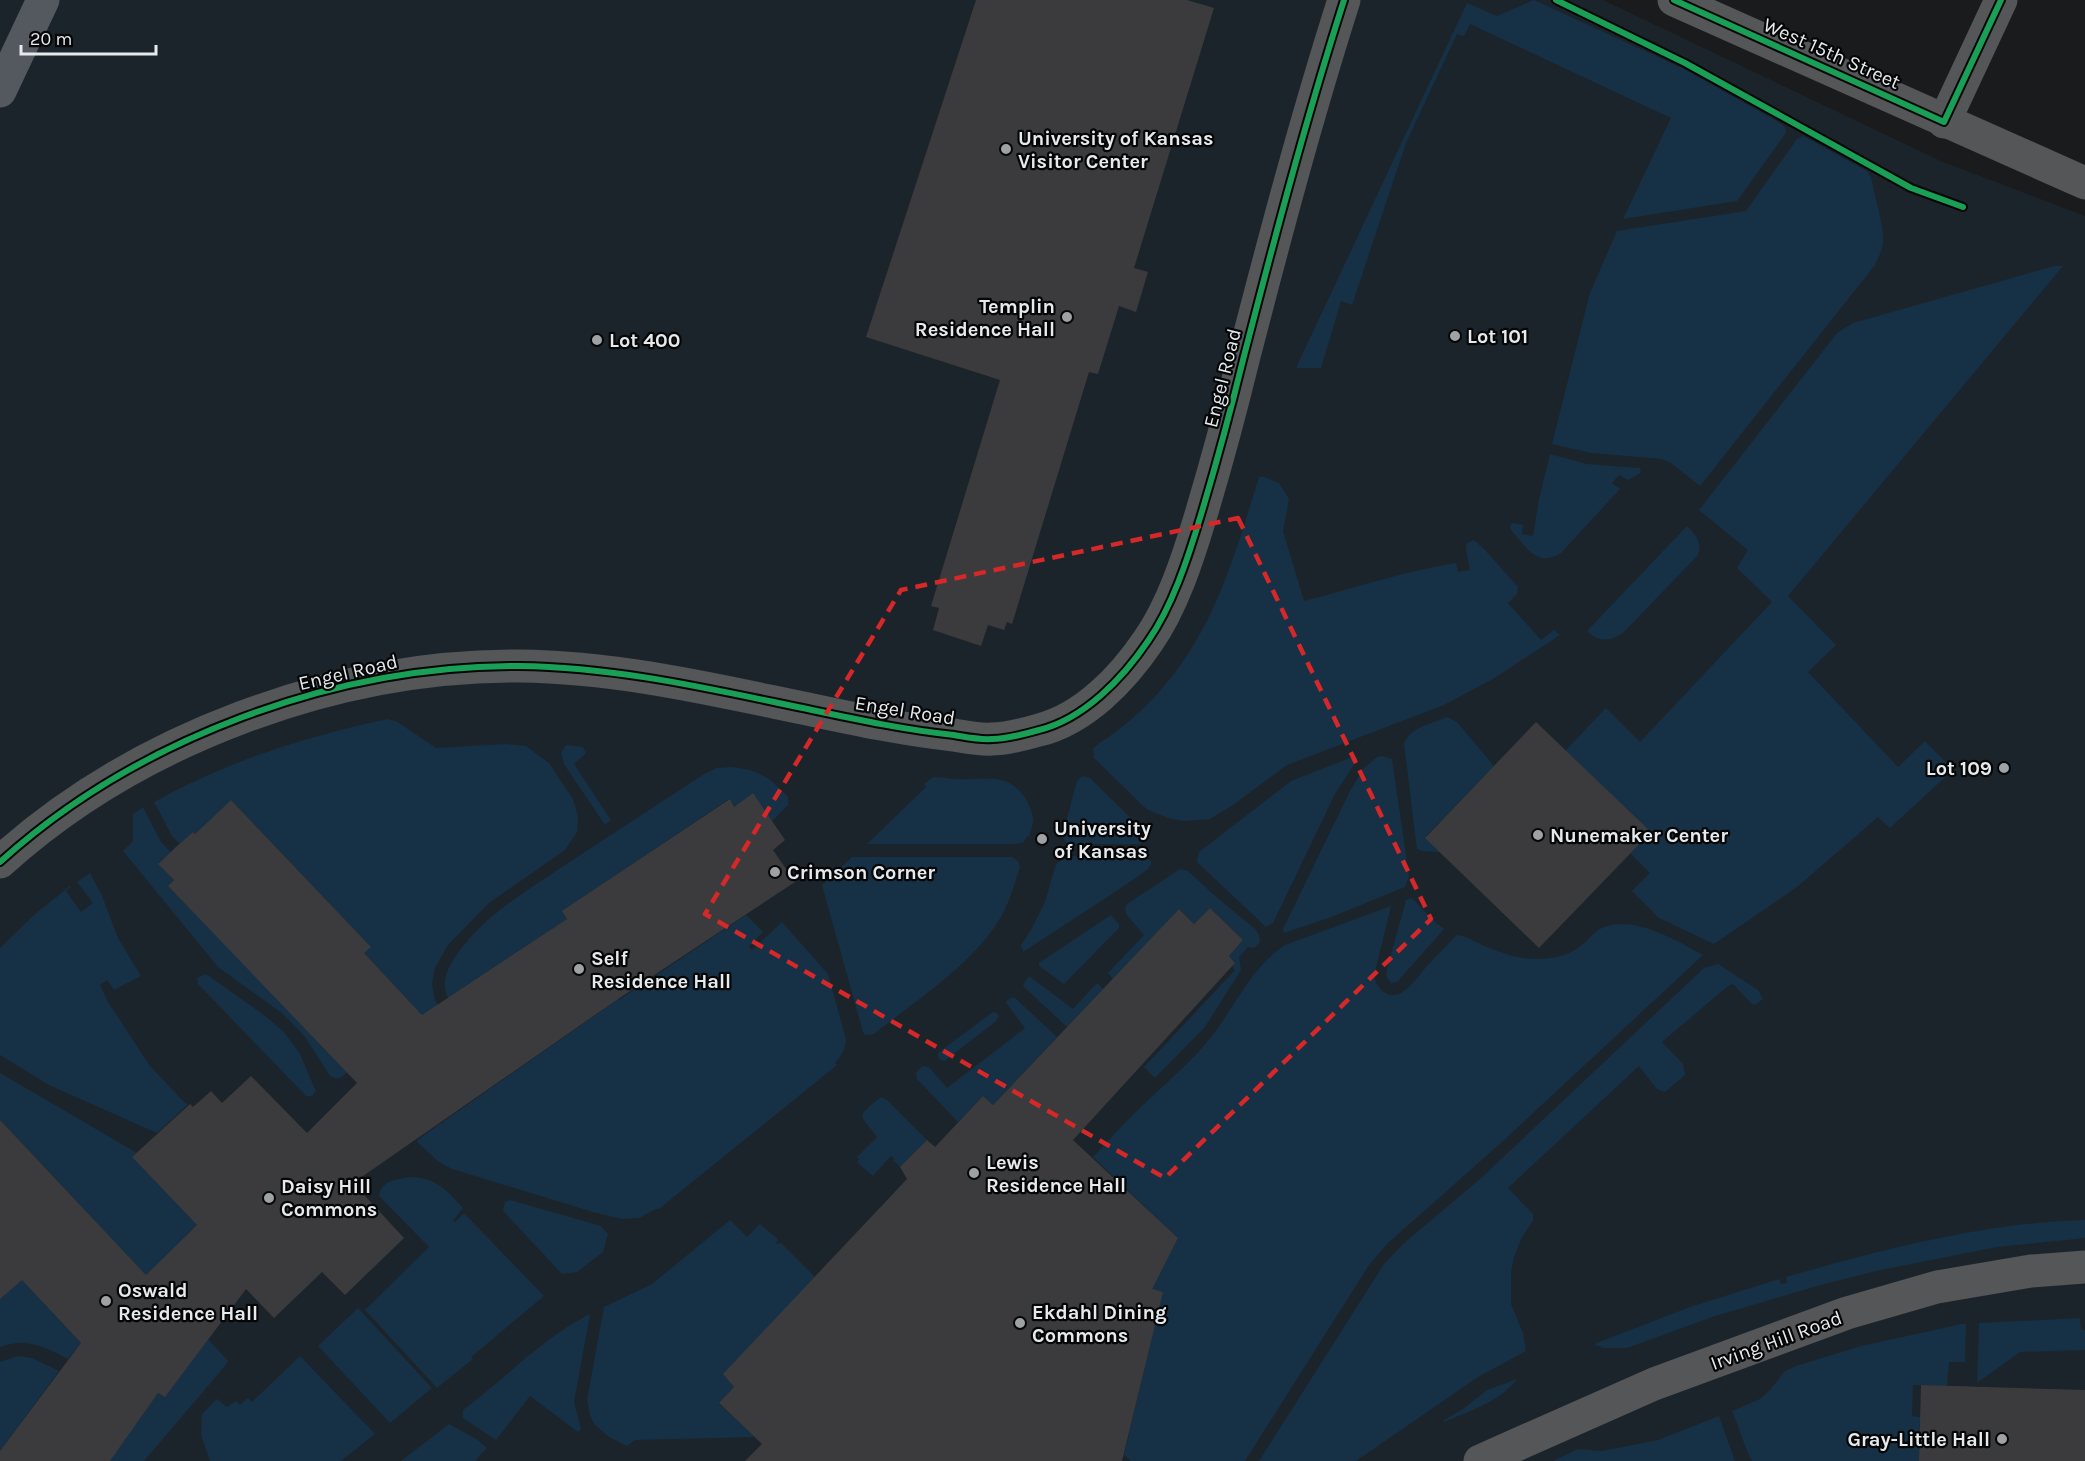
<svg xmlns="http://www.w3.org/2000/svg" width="2085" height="1461" font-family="Karla,sans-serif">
<rect width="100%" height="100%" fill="#191b1d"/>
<path fill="#1c242b" d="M0,0H1603L1943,162L2085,216V1461H0Z"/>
<path fill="#163045" d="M1534,0L1684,69L1775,120L1785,127L1786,133L1737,201L1623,219L1671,118L1470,24L1464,36L1457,34L1406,143L1352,305L1341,301L1321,368H1296L1467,3L1497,16Z
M1803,136L1867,171L1871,178C1874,193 1885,230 1883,243C1882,251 1878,258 1875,265L1700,486L1671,463L1662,459L1591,453L1552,444L1590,293L1617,231L1746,211L1797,139Z
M2054,266H2063L1788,596L1836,645L1808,672L1898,767L1925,741L1953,770L1890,828L1878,817L1797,887L1714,944L1659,918L1632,891L1650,873L1630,853L1650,832L1565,751L1606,708L1640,742L1772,602L1737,568L1748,550L1699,510L1837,333L1853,323Z
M1550,454L1587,464L1640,468L1641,473L1628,480L1619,475L1612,483L1620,489L1561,553C1537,568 1526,547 1511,530L1510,526L1512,523L1523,525L1522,534L1533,536L1539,499Z
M1259,477H1264L1279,483L1289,499L1283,531L1304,601C1355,588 1404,571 1456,563L1458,572L1470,570L1466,549L1467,543L1474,540L1486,551L1518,587L1517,594L1508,603L1541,640L1554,630L1560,635L1493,679L1444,705L1287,765L1233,805L1210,819L1183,821L1168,818L1148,810L1141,804L1094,758L1093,749C1100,741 1110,737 1118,730C1135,717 1151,702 1165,685C1216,625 1236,551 1259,477Z
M1687,526C1695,534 1703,543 1698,555L1624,632C1610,642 1600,643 1587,631Z
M1447,717L1457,722L1494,766L1425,837L1440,852L1423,851L1417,849L1404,744C1410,727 1431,724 1447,717Z
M387,719L396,721L436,748L506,744L526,746L549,763L573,799L578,816L577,832L565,850L489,903L448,945L435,968L432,984L435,1001L439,1005L423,1016L362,951L370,946L231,800L195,834L193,832L180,844L172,836L154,802C231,760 301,738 387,719Z
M566,745L583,747L586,753L574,764L611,820L605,825L564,764L561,753Z
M1355,756L1358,758L1335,794L1273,923L1266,927L1199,864L1197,861L1199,852L1291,781Z
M1382,756L1392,759L1409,876L1405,887L1334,916L1284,933L1283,929L1350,791L1364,768L1377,757Z
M730,767C758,769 769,777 788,797V805L772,821L753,794L734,807L729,799L563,911L567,919L449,999C436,979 456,954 469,939C494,910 528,890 559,869C607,837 656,806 704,774L717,768Z
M1082,776L1090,778L1143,830C1146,836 1145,841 1140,844H1069L1065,841L1063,833L1077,781Z
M933,777C942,777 949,779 957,779C972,780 991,776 1005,781C1019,786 1031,803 1033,818C1034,824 1030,831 1029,837L1027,836L1024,842L1016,844H867L926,787L924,784Z
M143,807L161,842L171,852L158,863L174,880L168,886L347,1072C341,1079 338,1080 330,1076L305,1037L283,1014L218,967L123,851L133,841V814Z
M1071,856L1146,857L1151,861V865L1147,870L1118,890L1023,952L1021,945L1031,930L1045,902L1056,864L1062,859Z
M852,857H1012L1018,861L1020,867C1015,882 1011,897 1004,911C980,960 916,1000 874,1034L865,1035L863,1032L822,885Z
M1180,869L1188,871L1214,895L1255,929L1259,935L1260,942L1254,948L1248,947L1239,957L1241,970L1205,1027L1155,1078L1144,1067L1235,970L1232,966L1235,962L1229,956L1243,940L1210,908L1194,924L1179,909L1113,979L1108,973L1144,935L1126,914L1125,907L1127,904Z
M90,873L102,896L118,938L141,976L114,990L107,980L100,985L108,1002L150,1066L187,1105L157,1133L49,1085L0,1055V948L34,915L70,886L71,887L66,891L81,912L93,903L77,882Z
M1412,898L1435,922L1444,929L1397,982L1391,983L1387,978L1386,973L1406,900Z
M1391,906L1374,976C1376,988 1388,1000 1401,993C1411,987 1419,975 1427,966C1437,955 1447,945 1457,935C1468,936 1477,943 1487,947C1501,953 1520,959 1536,959C1552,959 1570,956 1583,944C1588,940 1594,932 1600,929C1631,913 1675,940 1703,955L1502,1142L1388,1243L1369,1265L1245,1461H1131L1124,1455L1162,1292L1150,1289C1158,1271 1169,1256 1178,1238L1093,1157C1108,1141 1122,1125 1138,1110C1161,1087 1186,1067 1207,1042C1234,1010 1249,969 1285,945Z
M746,915L763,932L749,946L752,950L782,922L828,974L846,1039C845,1050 842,1055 835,1063L837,1065L659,1209H656L639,1218L622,1219L593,1212L452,1169L439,1162L418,1143L417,1140L604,1009L610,988L619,1000Z
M1111,915L1119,924V928L1064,984L1039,966V963Z
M1718,964L1758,990L1763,999L1755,1005L1752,1004L1733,984L1728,986L1662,1042L1683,1064L1685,1075L1665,1092L1657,1089L1639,1066L1508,1188L1533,1214V1221L1522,1237L1514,1257L1511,1272V1304L1523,1333L1526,1351L1478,1377L1356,1461H1259L1384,1264L1403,1244L1480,1179L1704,968Z
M206,974L264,1015L284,1032L300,1054L314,1087L316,1091L312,1096H306L198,984L197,978Z
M1029,976L1073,1009L1097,983L1103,989L1067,1027L1025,988L1023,985Z
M1014,997L1057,1037L993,1105L983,1096L958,1122L917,1079L916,1073L922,1066L929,1067L947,1088L1025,1028L1006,1003L1007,1000Z
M993,1012L997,1013L999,1017L995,1022L946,1060L944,1061L939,1059L938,1054L939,1052Z
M0,1073L137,1153L132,1157L197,1225L146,1275L0,1120Z
M881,1097L887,1100L927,1140L900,1167L893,1160L894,1158L891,1156L873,1176L857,1162L859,1159L857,1157L877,1137C858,1113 856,1117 881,1097Z
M411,1177C435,1177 449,1192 463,1208L453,1221L455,1222L464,1213L544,1296L471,1357L473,1359L437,1388L365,1310L429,1247L379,1196C381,1180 398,1179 411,1177Z
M510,1200L601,1226L608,1234L603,1252L577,1272L562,1274L503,1211L505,1202Z
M730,1220L747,1237L760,1224L778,1239L776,1244L781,1243L815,1277L724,1374L734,1387L719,1404L755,1437L635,1440L627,1446L609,1437L595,1425L590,1415L587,1400L604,1307L652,1284Z
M2085,1220V1238L1997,1247L1876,1271L1817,1286L1715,1316L1627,1348H1603L1594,1344L1690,1307L1779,1279L1781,1284L1787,1283L1786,1277C1879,1250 1988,1222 2085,1220Z
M0,1273L22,1280L81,1343L68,1359C46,1347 25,1337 0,1347Z
M358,1308L432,1388L390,1423L318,1346Z
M588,1315H590L574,1402L581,1429L578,1432L530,1396L496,1440L463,1418V1410C505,1379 541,1339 588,1315Z
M2080,1318L2081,1330H2085V1350L2020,1352L1977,1383L1979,1323Z
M1962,1324H1966L1965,1362H1949L1947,1386L1913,1385L1912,1416L1920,1417L1919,1461H1752C1744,1446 1739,1427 1732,1411L1760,1399L1770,1390L1785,1371L1796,1366L1861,1346Z
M208,1339L228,1361L225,1366L144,1461H109L158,1393L165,1396Z
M18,1356L32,1358L59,1371L0,1451V1362Z
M300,1356L375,1434L341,1461H210L201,1435L202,1414L217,1399L227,1407L236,1401L240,1405L248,1398L252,1402Z
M1517,1379C1500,1402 1469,1411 1444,1422V1420L1463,1409L1487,1390Z
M1719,1416L1735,1461H1553L1578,1449L1602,1451L1658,1440Z
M449,1424L478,1440L487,1448L475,1461H401Z"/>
<path fill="#3b3b3d" d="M976,0H1187L1214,8L1134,268L1148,272L1136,312L1119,306L1098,374L1089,372L1012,624L1007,622L1004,630L988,625L981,646L933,630L939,608L931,606L1000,380L866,337Z
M1536,722L1651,832L1539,948L1425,838Z
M753,793L785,840L773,850L795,882L618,999L353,1183L404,1238L345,1295L322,1272L274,1318L246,1289L165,1397L158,1393L110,1461H0V1451L81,1343L22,1280L0,1299V1120L146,1275L197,1225L132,1157L190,1104L193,1107L211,1091L222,1103L251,1076L307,1133L357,1083L168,886L174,880L158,864L176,847L193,832L195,834L231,800L371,947L364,953L422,1015L567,919L562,911L730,799L734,807Z
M1210,908L1243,940L1229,956L1235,963L1073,1140L1178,1238L1152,1289L1163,1292L1122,1461H745L762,1444L719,1403L734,1387L723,1374L907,1179L900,1167L927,1140L935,1147L983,1096L993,1105L1179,909L1194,924Z
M1921,1385L2085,1390V1461H1919Z"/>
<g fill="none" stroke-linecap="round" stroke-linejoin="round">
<path stroke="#545658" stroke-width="33" d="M1944,122L2001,0
M0,862C136,739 335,665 519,666C619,667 715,690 812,710C859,720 906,730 954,735C966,737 980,740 992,739C1007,739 1025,734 1039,730C1084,719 1123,678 1148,641C1172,607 1188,558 1200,518C1216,465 1230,413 1243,360C1274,240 1306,119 1344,0
M1480,1461L1654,1384L1847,1313L1937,1287L2031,1271L2085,1267"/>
<path stroke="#545658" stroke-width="33" d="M1674,0L2085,183"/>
<path stroke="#53595e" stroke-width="33" d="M0,91L43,0"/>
<defs>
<path id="cycleway" d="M1556,0L1685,63L1911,188L1963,207
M1674,0L1944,122L2001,0
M0,862C136,739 335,665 519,666C619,667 715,690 812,710C859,720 906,730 954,735C966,737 980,740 992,739C1007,739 1025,734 1039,730C1084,719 1123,678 1148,641C1172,607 1188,558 1200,518C1216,465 1230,413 1243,360C1274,240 1306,119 1344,0"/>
</defs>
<use href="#cycleway" stroke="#050607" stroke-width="10"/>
<use href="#cycleway" stroke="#1a9f57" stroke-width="6"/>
</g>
<path fill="none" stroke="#d62828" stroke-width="4.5" stroke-dasharray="12 8" stroke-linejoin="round" d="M1238,518L1431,919L1165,1178L705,914L901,590Z"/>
<g fill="#9fa2a4" stroke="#050607" stroke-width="2">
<circle cx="1006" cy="149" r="6"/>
<circle cx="1067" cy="317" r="6"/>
<circle cx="1455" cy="336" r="6"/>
<circle cx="597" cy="340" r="6"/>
<circle cx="2004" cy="768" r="6"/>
<circle cx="1538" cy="835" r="6"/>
<circle cx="1042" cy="839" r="6"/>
<circle cx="775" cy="872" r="6"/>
<circle cx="579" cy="969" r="6"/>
<circle cx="974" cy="1173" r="6"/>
<circle cx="269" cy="1198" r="6"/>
<circle cx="106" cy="1301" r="6"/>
<circle cx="1020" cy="1323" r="6"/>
<circle cx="2002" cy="1439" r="6"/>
</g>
<g text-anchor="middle" stroke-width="4.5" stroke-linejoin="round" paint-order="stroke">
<g font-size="20" fill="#e7eaed" stroke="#050607">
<text transform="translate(1832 53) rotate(24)" y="7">West 15th Street</text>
<text transform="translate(1222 378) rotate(-76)" y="7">Engel Road</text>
<text transform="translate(348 672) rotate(-13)" y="7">Engel Road</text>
<text transform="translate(905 710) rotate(9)" y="7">Engel Road</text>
<text transform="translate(1776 1340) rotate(-20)" y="7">Irving Hill Road</text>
</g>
<g font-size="20" font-weight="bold" fill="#e7eaed" stroke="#050607" text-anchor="start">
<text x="1018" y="145">University of Kansas<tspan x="1018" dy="23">Visitor Center</tspan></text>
<text x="1055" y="313" text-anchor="end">Templin<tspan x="1055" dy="23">Residence Hall</tspan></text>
<text x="1467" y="343">Lot 101</text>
<text x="609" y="347">Lot 400</text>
<text x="1992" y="775" text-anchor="end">Lot 109</text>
<text x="1054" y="835">University<tspan x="1054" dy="23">of Kansas</tspan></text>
<text x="1550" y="842">Nunemaker Center</text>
<text x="787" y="879">Crimson Corner</text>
<text x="591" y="965">Self<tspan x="591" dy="23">Residence Hall</tspan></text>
<text x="986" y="1169">Lewis<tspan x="986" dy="23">Residence Hall</tspan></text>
<text x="281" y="1193">Daisy Hill<tspan x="281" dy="23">Commons</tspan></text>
<text x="118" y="1297">Oswald<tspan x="118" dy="23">Residence Hall</tspan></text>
<text x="1032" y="1319">Ekdahl Dining<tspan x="1032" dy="23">Commons</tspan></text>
<text x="1990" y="1446" text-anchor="end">Gray-Little Hall</text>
</g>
</g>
<path d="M21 45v9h135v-9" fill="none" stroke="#e7eaed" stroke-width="3"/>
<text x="30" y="45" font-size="18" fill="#e7eaed" stroke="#050607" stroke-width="4.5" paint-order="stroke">20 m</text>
</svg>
